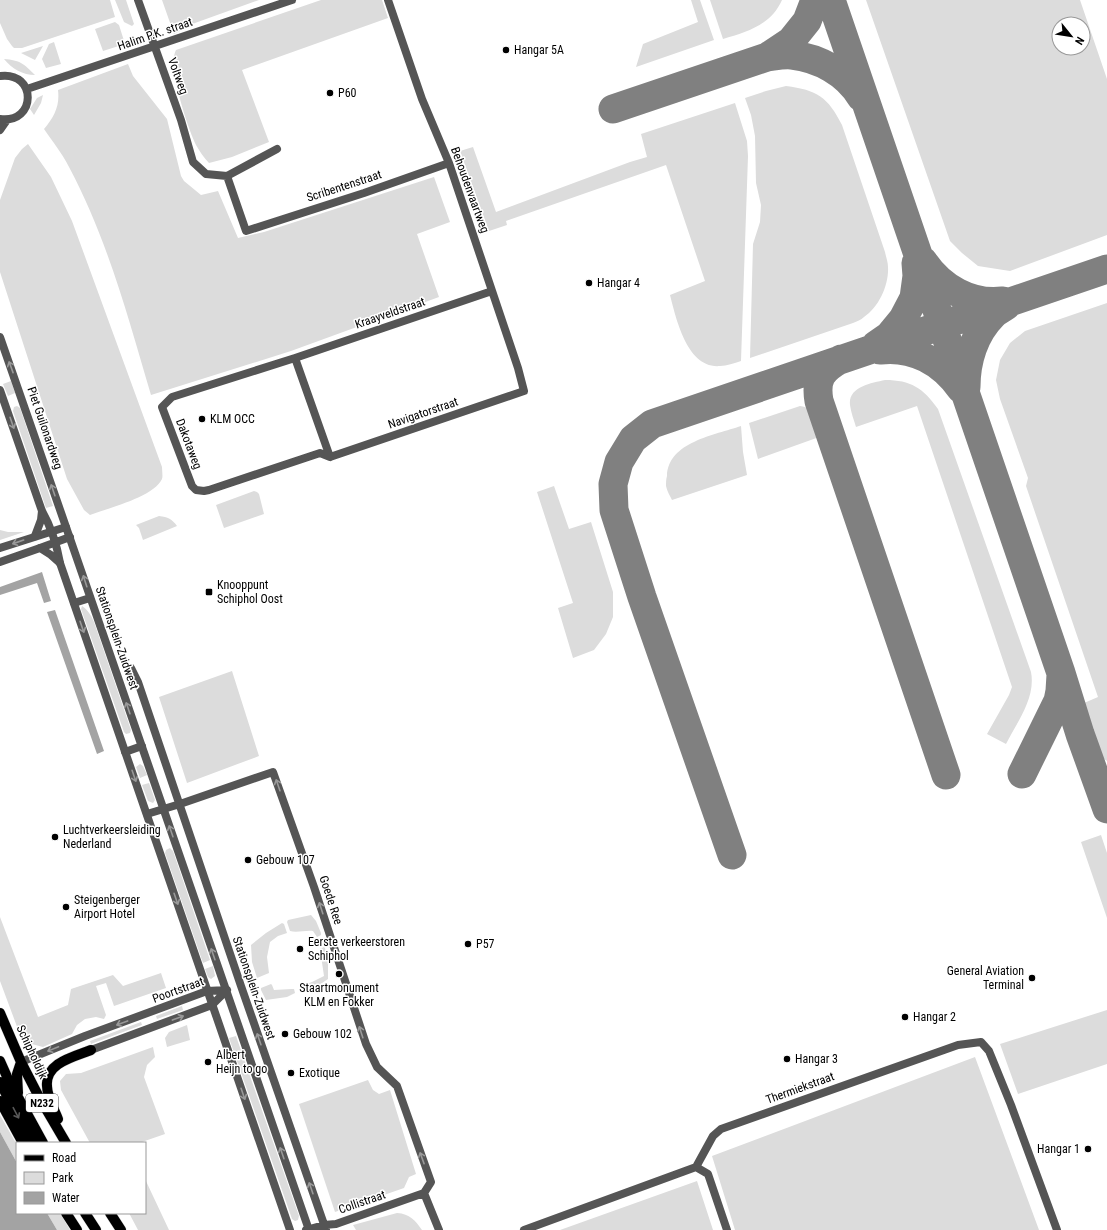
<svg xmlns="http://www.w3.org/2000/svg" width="1107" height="1230" font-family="'Roboto Condensed',sans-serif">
<rect width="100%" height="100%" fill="#fff"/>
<path fill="#dcdcdc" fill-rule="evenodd" d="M0,0H110L115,17L22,48H14L12,46L7,39L0,23Z
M115,0H126L134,24L132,26L124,22Z
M162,0H259L195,23L174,34Z
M321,0H382L388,18L242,70L269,142L232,157L209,163C204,158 200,152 196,145C188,129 167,66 176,50Z
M691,0H700L714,40L636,67L643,44L698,22Z
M710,0H782C771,25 747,32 723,39Z
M866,0H1080L1107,79V235L1010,271L978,266L962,253L950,241ZM1059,24H1083V48H1059Z
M115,22L119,25L125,44L103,51L95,29Z
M54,42L61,64L46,68L42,59L49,44Z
M43,46L35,60L21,53Z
M4,59C20,60 24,64 35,75C23,75 12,69 4,59Z
M128,64L133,76L167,119L181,176L184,181L201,195L218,191L238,238L264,232L434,177L450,222L417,234L439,297L291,351L151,395C128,317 107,238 69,167C62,153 52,141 44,129C54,117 60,106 58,90Z
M786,86C817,90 828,97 842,125L885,252C886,257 888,262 888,267C889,285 879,307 864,317C861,320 857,321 853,323L750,358L753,244L760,222L761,205L756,183L755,136L751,115L745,98L766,91Z
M43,95L41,103L34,115L30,109L37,98Z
M735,103L747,141L748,156L741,361C734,363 727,366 720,366C687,369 676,318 670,295L705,281L666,165L506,221L507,225L489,231L460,151L473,147L496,212L630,162L647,157L641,134Z
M28,144L51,177L72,221L162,467C162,471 163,476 162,479C154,497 108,508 90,515L84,510L67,479L0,272V200L15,158L22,149Z
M1107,303V761L1104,759L1101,753L1084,703L1098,697L1026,486L1028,478L1000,399L996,380L1000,360L1010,343L1025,331Z
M885,380C911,380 923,388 938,409L1031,672C1036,698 1017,722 1006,744L987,734L1009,695L1012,687L917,406L856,427C854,420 851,413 850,405C848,387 871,383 885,380Z
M11,381L15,393L8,396L3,384Z
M17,406L20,408L53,506L46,508L13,411L14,407Z
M800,406C816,408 818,423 822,436L758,459L749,423Z
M741,426L743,452L747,475L672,500C670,496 667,491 666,486C666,483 666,479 667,476C668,442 715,435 741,426Z
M554,486L569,529L591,522L613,592V617L606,634L594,650L573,658L558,608L573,603L537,492Z
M254,491L257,492L259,494L264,514L224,528L216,505Z
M159,516C168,517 172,519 177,526L143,540L139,528L136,525Z
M0,530L8,532H24L0,540Z
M82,606C88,610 91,615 94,622L131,730L130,733L126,734L124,732L81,609Z
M232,671L259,756L187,783L159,697Z
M140,764L143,766L147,775L140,778L136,767Z
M149,783L155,800L153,803L148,801L142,785Z
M1101,835L1107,853V918L1081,842Z
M170,848L173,851L210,960L203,963L165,853L166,850Z
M311,915L316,921L321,933V935L317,937L313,931C306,930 297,933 290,931L287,922L288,920Z
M0,917L38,1017L68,1005L71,989L113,975L123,986L161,973L166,988L114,1006L106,983L96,986L106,1015L104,1019L96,1017L85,1019L77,1025L72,1034L43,1047L28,1043L19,1032L0,981Z
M282,923L284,924L287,933L278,936L270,942L267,957L269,973L257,978L252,962L251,945L266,933Z
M324,947L325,948L328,963V979L316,987L303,992L300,991L301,986L312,982L324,976L320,949Z
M213,966L215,976L211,979L208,977L205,969Z
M271,984L272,985L274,990L292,989H294L295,993L287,997L266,1000L261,990V988Z
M182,1006L183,1010L157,1019L156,1016Z
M1107,1010V1064L1018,1094L1000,1044Z
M141,1022L142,1025L91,1044L90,1041Z
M187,1025L190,1040L167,1047L165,1038L169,1032Z
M236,1036L299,1216L298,1220L295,1221L292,1219L229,1038Z
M153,1047L155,1057L147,1065L144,1077L165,1134L139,1143H90L61,1090L60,1081L66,1074L81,1073Z
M975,1057L1039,1230H735L712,1156Z
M368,1080L373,1090L379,1094L390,1090L416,1174L409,1177L404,1188L335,1212L299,1104Z
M0,1115L17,1145V1163L0,1132Z
M145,1179L169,1230H138L129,1213H145Z
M697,1181L713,1230H560Z
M47,1213H60L70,1230H57Z
M397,1213C410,1214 415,1220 422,1230H356L353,1225Z"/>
<path fill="#a3a3a3" d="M42,572L51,601L44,603L37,583L0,595V587Z
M55,610L104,751L97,754L47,612Z
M0,1132L17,1163V1213H47L57,1230H0Z"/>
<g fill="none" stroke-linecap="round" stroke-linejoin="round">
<path stroke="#808080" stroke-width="29" d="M831,0L1061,673L1080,734L1107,809
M767,57C775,56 784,54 792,55C819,58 847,73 861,97
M613,109L767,57L791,41L807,21L815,0
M923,261C941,288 971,305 1003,301
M876,345L889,336L903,319L914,298L917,276L916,263
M880,350C913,346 942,362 961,389
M841,359C822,370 815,378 819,401L946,775
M966,387C966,361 974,334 993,315C997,311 1002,309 1006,306
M1022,774L1058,701L1060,691L1061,675
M732,855L642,597L614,510L613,484L619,462L633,439L652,424L1107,269"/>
<defs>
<path id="primary" d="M0,1013L21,1062L39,1097L66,1143
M0,1061L8,1079L43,1143
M0,1082L19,1120L34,1143
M18,1093L17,1074L21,1062
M0,1101L23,1143
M58,1119C54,1109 47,1097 47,1086C45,1063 73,1057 91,1050
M66,1213L77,1230
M85,1213L96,1230
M110,1213L121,1230"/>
</defs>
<use href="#primary" stroke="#dbdbdb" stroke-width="11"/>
<path stroke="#555" stroke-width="8" d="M138,0L181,120L193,162L206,174L227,176L277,149
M0,76C37,71 37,124 0,119
M27,89L292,0
M0,130L7,120
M227,176L246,231L364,193L449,163
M0,337L66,527
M295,358L330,457
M0,390L42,511C51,527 57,546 60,563
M330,457L524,391L518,368L449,163L422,99L388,0
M330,457L320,453L209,490L204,491L196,490L192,486L162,407L172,397L295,358L492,291
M35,536L41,520L42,511
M40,548L70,537
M74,603L90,598
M131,668L138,682L241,986L326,1230
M125,752L142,746
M147,814L180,804L273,772L314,887L366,1044L377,1067L397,1086L431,1182L424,1193
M696,1167L708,1174L727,1230
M424,1193L439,1230
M306,1230L324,1225L336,1224L424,1193
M524,1230L696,1167L713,1136L721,1129L958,1045L981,1042L989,1051L1011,1105L1057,1230"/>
<path stroke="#555" stroke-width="8" d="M0,548L66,527L309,1230
M0,562L40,548L51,555L60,563L290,1230
M91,1050L212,1005L227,990
M21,1062L85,1036L207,991L227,990"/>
<use href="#primary" stroke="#000" stroke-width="10"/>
</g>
<defs><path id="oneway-shaft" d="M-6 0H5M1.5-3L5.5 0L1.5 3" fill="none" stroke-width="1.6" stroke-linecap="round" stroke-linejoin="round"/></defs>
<g stroke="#999">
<use href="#oneway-shaft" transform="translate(11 367) rotate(-110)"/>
<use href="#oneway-shaft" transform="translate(12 423) rotate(71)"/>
<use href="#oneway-shaft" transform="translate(53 490) rotate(-109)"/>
<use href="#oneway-shaft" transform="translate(18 542) rotate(161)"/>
<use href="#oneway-shaft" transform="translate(85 581) rotate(-108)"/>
<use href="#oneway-shaft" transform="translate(82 627) rotate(71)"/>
<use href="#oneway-shaft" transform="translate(128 708) rotate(-109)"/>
<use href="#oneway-shaft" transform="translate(134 776) rotate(71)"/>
<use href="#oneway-shaft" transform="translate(278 785) rotate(-109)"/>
<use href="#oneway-shaft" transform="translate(171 831) rotate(-109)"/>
<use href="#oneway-shaft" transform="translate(176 899) rotate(71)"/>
<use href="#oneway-shaft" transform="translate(321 908) rotate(-108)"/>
<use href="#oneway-shaft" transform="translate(213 954) rotate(-109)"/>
<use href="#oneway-shaft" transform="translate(178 1018) rotate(-20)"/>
<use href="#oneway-shaft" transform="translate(122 1023) rotate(160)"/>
<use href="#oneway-shaft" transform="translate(361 1032) rotate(-108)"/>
<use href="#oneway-shaft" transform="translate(259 1039) rotate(-109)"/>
<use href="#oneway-shaft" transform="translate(53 1049) rotate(158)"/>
<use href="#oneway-shaft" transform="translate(243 1094) rotate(71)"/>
<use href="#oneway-shaft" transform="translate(282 1153) rotate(-109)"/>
<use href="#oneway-shaft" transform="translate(422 1158) rotate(-110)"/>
<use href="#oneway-shaft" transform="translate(311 1188) rotate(-109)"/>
</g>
<use stroke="#595959" href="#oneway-shaft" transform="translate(16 1113) rotate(62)"/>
<g fill="#000" stroke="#fff" stroke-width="1.5">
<circle cx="506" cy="50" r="4"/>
<circle cx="330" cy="93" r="4"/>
<circle cx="589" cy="283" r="4"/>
<circle cx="202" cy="419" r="4"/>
<rect x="205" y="588" width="8" height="8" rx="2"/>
<circle cx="55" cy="837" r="4"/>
<circle cx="248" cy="860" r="4"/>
<circle cx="66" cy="907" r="4"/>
<circle cx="468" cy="944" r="4"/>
<circle cx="300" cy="949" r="4"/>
<circle cx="339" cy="974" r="4"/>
<circle cx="1032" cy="978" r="4"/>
<circle cx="905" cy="1017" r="4"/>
<circle cx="285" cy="1034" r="4"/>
<circle cx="787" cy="1059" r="4"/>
<circle cx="208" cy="1062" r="4"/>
<circle cx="291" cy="1073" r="4"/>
<circle cx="1088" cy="1149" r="4"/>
</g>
<g text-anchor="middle" stroke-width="3" stroke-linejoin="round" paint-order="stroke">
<rect fill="#fff" stroke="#4c4c4c" stroke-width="1" x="26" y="1094" width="32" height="18" rx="3"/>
<g font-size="11" font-weight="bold" fill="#000">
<text x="42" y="1107">N232</text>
</g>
<g font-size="12" fill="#000" stroke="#fff">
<text transform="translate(155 34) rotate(-19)" y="4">Halim P.K. straat</text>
<text transform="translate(178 76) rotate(70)" y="4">Voltweg</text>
<text transform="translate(344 186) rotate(-18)" y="4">Scribentenstraat</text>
<text transform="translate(470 190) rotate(70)" y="4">Behoudenvaartweg</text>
<text transform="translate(390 313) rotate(-19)" y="4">Kraayveldstraat</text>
<text transform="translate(423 413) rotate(-19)" y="4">Navigatorstraat</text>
<text transform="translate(45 428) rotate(71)" y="4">Piet Guilonardweg</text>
<text transform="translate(189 444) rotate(69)" y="4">Dakotaweg</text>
<text transform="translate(117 638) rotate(71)" y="4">Stationsplein-Zuidwest</text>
<text transform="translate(331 900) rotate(72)" y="4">Goede Ree</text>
<text transform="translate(254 988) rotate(71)" y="4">Stationsplein-Zuidwest</text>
<text transform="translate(178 990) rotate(-20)" y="4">Poortstraat</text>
<text transform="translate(32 1052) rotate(65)" y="4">Schipholdijk</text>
<text transform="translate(800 1088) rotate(-20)" y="4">Thermiekstraat</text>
<text transform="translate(362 1202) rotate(-19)" y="4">Collistraat</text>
</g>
<g font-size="12" fill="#000" stroke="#fff" text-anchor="start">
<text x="514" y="54">Hangar 5A</text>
<text x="338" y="97">P60</text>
<text x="597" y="287">Hangar 4</text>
<text x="210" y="423">KLM OCC</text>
<text x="217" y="589">Knooppunt<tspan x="217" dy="14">Schiphol Oost</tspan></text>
<text x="63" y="834">Luchtverkeersleiding<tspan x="63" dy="14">Nederland</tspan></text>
<text x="256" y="864">Gebouw 107</text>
<text x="74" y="904">Steigenberger<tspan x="74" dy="14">Airport Hotel</tspan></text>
<text x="308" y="946">Eerste verkeerstoren<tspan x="308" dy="14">Schiphol</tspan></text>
<text x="476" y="948">P57</text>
<text x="1024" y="975" text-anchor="end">General Aviation<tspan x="1024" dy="14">Terminal</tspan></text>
<text x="339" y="992" text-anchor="middle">Staartmonument<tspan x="339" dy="14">KLM en Fokker</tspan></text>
<text x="913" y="1021">Hangar 2</text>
<text x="293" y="1038">Gebouw 102</text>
<text x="216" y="1059">Albert<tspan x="216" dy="14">Heijn to go</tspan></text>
<text x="795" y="1063">Hangar 3</text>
<text x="299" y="1077">Exotique</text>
<text x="1080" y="1153" text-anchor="end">Hangar 1</text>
</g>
</g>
<rect x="16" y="1142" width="130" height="72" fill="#ffffff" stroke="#999999"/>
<rect x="24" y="1155" width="20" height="6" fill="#000000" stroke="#999999"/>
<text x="52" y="1162" font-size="12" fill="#000000">Road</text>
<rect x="24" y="1172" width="20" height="12" fill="#dcdcdc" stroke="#999999"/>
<text x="52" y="1182" font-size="12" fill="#000000">Park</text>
<rect x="24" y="1192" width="20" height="12" fill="#a3a3a3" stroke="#999999"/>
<text x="52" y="1202" font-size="12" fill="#000000">Water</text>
<g transform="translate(1071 36) rotate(120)"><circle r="19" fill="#ffffff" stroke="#999999"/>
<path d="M0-3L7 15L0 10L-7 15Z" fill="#000000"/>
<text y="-6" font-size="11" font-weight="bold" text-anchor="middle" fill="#000000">N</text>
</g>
</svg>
